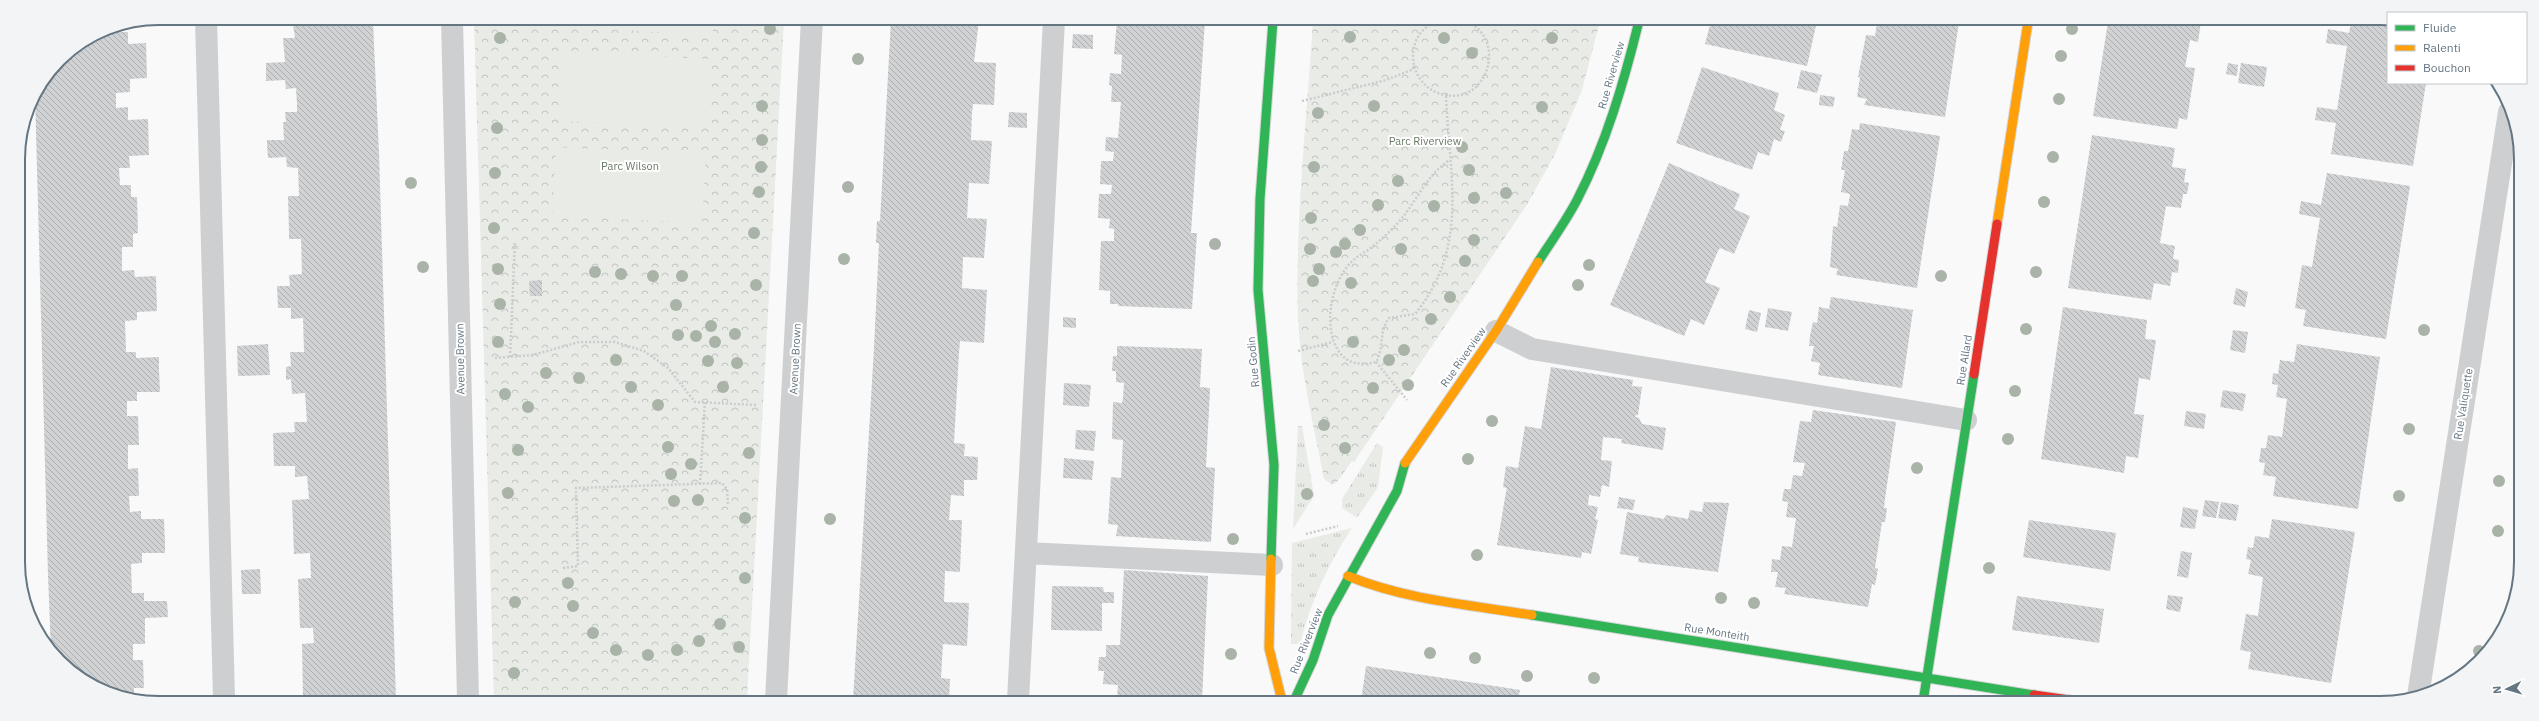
<svg xmlns="http://www.w3.org/2000/svg" width="2539" height="721" font-family="'IBM Plex Sans',sans-serif">
<defs>
<pattern id="grass-tufts" width="24" height="20" patternUnits="userSpaceOnUse"><rect width="24" height="20" fill="#e8ebe6"/><path d="M3 7l-1-3M5 7V3M7 7l1-3M15 17l-1-3M17 17v-4M19 17l1-3" fill="none" stroke="#c0c3c0"/></pattern>
<pattern id="forest-crowns" width="20" height="18" patternUnits="userSpaceOnUse"><rect width="20" height="18" fill="#e8ebe6"/><path d="M2 6a3 3 0 1 1 6 0M12 15a3 3 0 1 1 6 0" fill="none" stroke="#c0c3c0"/></pattern>
<pattern id="building-back-hatch" width="6" height="6" patternUnits="userSpaceOnUse"><rect width="6" height="6" fill="#d0d2d3"/><path d="M-1 5l2 2M0 0l6 6M5-1l2 2" fill="none" stroke="#acafb1"/></pattern>
</defs>
<rect width="100%" height="100%" fill="#f9f9f9"/>
<path fill="url(#grass-tufts)" d="M1298,426H1302L1314,496L1293,529Z
M1377,443L1383,447L1378,487L1357,518L1342,508V499Z
M1352,528C1328,565 1311,600 1300,644H1291L1292,543Z"/>
<path fill="url(#forest-crowns)" d="M474,19H784L747,699H494Z
M1313,20L1600,21L1582,90L1556,152L1528,203L1354,462L1352,461L1337,482L1332,485L1324,479C1314,426 1300,372 1298,317C1295,219 1307,119 1313,20Z"/>
<path fill="#e8ebe6" d="M563,19H713V35L563,27Z
M562,52L712,59L709,128L559,121Z
M556,147L706,154L702,223L552,216Z"/>
<path fill="url(#building-back-hatch)" d="M292,18H377V22H373L379,153L396,699H303L302,644L314,643L313,628H300L298,579L311,578L310,553L294,554L292,500L309,499L307,476L295,477V466H274L273,433L295,432L294,422H307L305,393L292,394L291,379L286,380V367L291,366L290,352H304L303,318L291,319V308H278L277,286H290L289,275L302,274L301,239H289V232L288,196H299L298,168L287,167L286,157L268,158L267,144V140H284L283,122H286L285,112H297V104L296,88L286,89L285,80L266,81V63L285,62L283,38H295Z
M891,20H979L974,62L996,63L994,105L973,104L972,112L971,140L992,141L989,184L969,183L967,218L987,219L984,258L963,257L962,288L987,290L984,343L960,341L959,353L954,443L965,444L964,456L978,457V460L977,480H964V496L951,495L949,520H962L960,572L945,571L944,602L969,603L967,646L943,644L941,678L950,679L949,700H853L874,348L879,243H876L877,221H880Z
M1117,20H1205L1191,233H1197L1192,309L1118,306V304H1110V291L1099,290L1101,241H1114V229L1109,228L1110,219L1098,218L1099,194H1111L1112,185L1100,184L1101,161H1113L1114,152L1105,151L1106,137L1118,138L1121,102H1111L1112,86L1109,85L1110,73L1121,74L1122,55L1114,54Z
M1711,21H1817L1807,66L1705,44Z
M1872,22H1959L1945,117L1864,105L1867,99L1857,97L1860,77H1858L1866,35L1875,36L1877,23Z
M2108,22H2201L2198,42L2190,40L2185,67L2195,68L2187,120L2179,118L2177,129L2093,116Z
M2351,23H2388V83H2426L2413,166L2331,154L2336,123L2315,120L2317,107L2337,110L2347,46L2326,43L2328,29L2349,33Z
M114,27V32H128V44L146,43L147,78L130,79V92L116,93V108L128,107V120L148,119L149,155L129,156L130,168H119L120,185H131V197H137L138,233L133,234V247H122V271L134,270L135,277L156,276L157,311L137,312V320L125,321L126,352H136V358L159,357V370L160,392H137V401H127V416H138L139,445H128V469L138,468L139,496H129L130,512L141,511V519H164L165,544V553H142V563L131,564L132,593H144V601H167L168,617L145,618V644H133V660H143L144,688H134V698H123L59,661L51,650L48,575L35,95L60,59L105,29Z
M1073,34L1093,35V49L1072,48Z
M2228,63L2238,65L2237,76L2226,74Z
M2241,63L2267,67L2264,87L2238,83Z
M1702,67L1779,93L1774,110L1785,115L1780,130L1785,131L1781,142L1774,139L1769,156L1758,152L1752,170L1676,143Z
M1801,70L1822,75L1817,93L1797,88Z
M1820,95L1835,97L1833,107L1819,105Z
M1009,112L1027,113V128L1008,127Z
M1860,123L1940,136L1917,288L1836,275L1838,269L1830,267L1833,226L1837,227L1840,205L1848,206L1850,194L1841,192L1845,170H1841L1844,151H1848L1852,129L1859,130Z
M2092,135L2175,148L2172,167L2186,169L2184,182L2189,183L2187,194H2183L2181,208L2166,206L2160,243L2175,246L2173,259L2179,260L2178,273L2172,272L2170,286L2154,283L2151,300L2068,288Z
M1669,163L1740,194L1734,209L1750,216L1734,254L1720,248L1718,251L1705,282L1720,288L1704,325L1691,319L1684,336L1610,305Z
M2327,173L2410,186L2386,339L2303,326L2306,310L2295,308L2302,265L2312,267L2320,218L2299,214L2301,201L2321,205Z
M542,280V296H530L529,281Z
M2236,288L2248,292L2245,307L2233,304Z
M1831,297L1913,310L1902,388L1818,375L1820,363L1811,361L1814,346H1809L1810,336L1813,322L1817,323L1819,307L1829,309Z
M2063,307L2147,320L2145,339L2156,340L2150,380L2139,378L2134,414L2144,415L2138,458L2126,456L2124,473L2041,459Z
M1768,308L1792,312L1788,331L1765,327Z
M1749,310L1761,313L1757,332L1745,329Z
M1063,317L1076,318V328L1063,327Z
M2233,330L2248,332L2245,353L2230,350Z
M268,344L270,375L238,376L237,346Z
M2297,344L2380,357L2358,509L2273,496L2276,477L2263,475L2265,463L2259,462L2261,448H2266L2268,435L2282,437L2287,399L2276,397L2278,385L2272,384L2273,373L2278,374L2280,360L2294,362Z
M1117,346L1202,349L1200,387L1210,388V390L1206,467L1215,468L1211,542L1116,536L1118,525L1108,524L1111,477L1121,478L1123,440L1112,439L1113,402L1122,403L1123,398L1124,383L1116,382V371H1112L1113,356H1117Z
M1551,367L1633,380L1632,386L1642,387L1638,415H1636L1635,417L1639,418L1642,424L1666,428L1663,450L1621,443L1622,439L1603,437L1601,460L1612,461L1609,487L1602,485L1600,497L1589,495L1588,505L1598,507L1595,519L1598,520L1591,554L1582,552L1581,558L1497,545L1506,492L1507,488L1503,487L1506,466L1518,468L1525,426L1541,429Z
M1064,383L1091,385L1089,407L1063,405Z
M2223,390L2246,394L2243,411L2220,407Z
M1813,410L1896,422L1885,499L1884,508H1887L1885,522H1882L1875,568L1878,569L1875,585L1872,584L1868,607L1784,594L1786,588L1775,587L1778,572H1771L1772,559L1780,560L1782,546L1792,547L1796,518L1786,517L1788,502L1782,501L1784,489H1791L1793,475L1802,476L1805,463L1793,462L1800,421L1811,422Z
M2186,411L2206,414L2204,429L2184,426Z
M1076,430L1096,431L1094,451L1075,449Z
M1064,458L1094,461L1092,480L1063,478Z
M1619,497L1635,500L1633,510L1617,508Z
M2205,500L2219,502L2216,518L2202,516Z
M1704,502L1729,503L1718,572L1638,562L1639,557L1620,554L1627,512L1664,519L1666,515L1688,519L1690,510L1702,512Z
M2221,502L2239,505L2236,521L2218,518Z
M2183,507L2198,510L2195,529L2180,527Z
M2272,519L2355,532L2331,683L2248,669L2251,652L2240,650L2246,614L2258,616L2263,577L2248,574L2251,560L2246,559L2248,547L2253,548L2255,536L2269,538Z
M2029,520L2116,533L2110,571L2023,557Z
M2181,551L2192,553L2188,578L2177,576Z
M2516,565V598L2507,619Z
M260,569L261,594H242L241,570Z
M1124,570L1208,576L1202,700H1117L1118,685L1103,684L1104,671H1098L1099,657H1106V645H1120Z
M1052,586L1103,587L1104,592H1114V603H1102V631L1051,630Z
M2168,595L2183,597L2180,612L2166,609Z
M2017,596L2104,609L2099,643L2012,630Z
M1366,666L1520,690L1518,701H1361Z
M1538,695L1575,700L1574,701H1537Z"/>
<g fill="none" stroke-linecap="round" stroke-linejoin="round">
<defs>
<path id="fast" d="M1538,262C1551,242 1566,221 1577,200C1606,144 1624,82 1639,21
M1271,559L1274,465L1258,290L1260,199L1273,20
M1532,615L2034,695
M1294,701L1313,660L1328,615L1397,491L1405,463
M1923,702L1974,374"/>
<path id="slow" d="M1997,224L2028,22
M1405,463L1496,331L1538,262
M1271,559L1269,648L1282,701
M1348,576C1406,600 1471,605 1532,615"/>
<path id="jam" d="M1974,374L1997,224
M2034,695L2084,702"/>
</defs>
<use href="#fast" stroke="#d5d6d7" stroke-width="11"/>
<use href="#slow" stroke="#d5d6d7" stroke-width="11"/>
<use href="#jam" stroke="#d5d6d7" stroke-width="11"/>
<path stroke="#cbcccd" stroke-width="2.5" stroke-dasharray="2 2" stroke-linecap="butt" d="M1437,21C1400,36 1408,88 1445,95C1490,104 1507,36 1465,21
M1446,96C1449,175 1470,247 1415,314L1389,318C1379,331 1384,348 1376,362C1362,366 1346,364 1338,350C1324,327 1330,288 1347,267C1353,259 1360,255 1368,250C1380,241 1392,230 1402,218C1417,200 1429,172 1450,160
M1302,101L1386,80L1414,69
M1298,351L1333,342
M510,357L515,241
M495,358L533,355L579,342H615L644,351L668,368L695,402L757,405
M1376,362L1407,400
M700,484L705,402
M1306,534L1338,526
M563,568L578,566L576,488L722,483L727,489L728,504"/>
<path stroke="#cecfd0" stroke-width="22" d="M206,18L224,698
M1496,331L1532,349L1966,420
M1026,553L1272,565
M1018,700L1054,20"/>
<path stroke="#cecfd0" stroke-width="22" d="M452,19L468,699
M2418,696L2509,112
M776,700L812,19"/>
<use href="#fast" stroke="#30b455" stroke-width="9"/>
<use href="#slow" stroke="#ff9f0a" stroke-width="9"/>
<use href="#jam" stroke="#e5322d" stroke-width="9"/>
</g>
<g fill="#a9b3a7">
<circle cx="770" cy="29" r="6"/>
<circle cx="2072" cy="29" r="6"/>
<circle cx="1350" cy="37" r="6"/>
<circle cx="500" cy="38" r="6"/>
<circle cx="1444" cy="38" r="6"/>
<circle cx="1552" cy="38" r="6"/>
<circle cx="1472" cy="53" r="6"/>
<circle cx="2061" cy="56" r="6"/>
<circle cx="858" cy="59" r="6"/>
<circle cx="2059" cy="99" r="6"/>
<circle cx="762" cy="106" r="6"/>
<circle cx="1374" cy="106" r="6"/>
<circle cx="1542" cy="107" r="6"/>
<circle cx="1318" cy="113" r="6"/>
<circle cx="497" cy="128" r="6"/>
<circle cx="762" cy="140" r="6"/>
<circle cx="1462" cy="147" r="6"/>
<circle cx="2053" cy="157" r="6"/>
<circle cx="761" cy="167" r="6"/>
<circle cx="1314" cy="167" r="6"/>
<circle cx="1469" cy="170" r="6"/>
<circle cx="495" cy="173" r="6"/>
<circle cx="1398" cy="181" r="6"/>
<circle cx="411" cy="183" r="6"/>
<circle cx="848" cy="187" r="6"/>
<circle cx="759" cy="192" r="6"/>
<circle cx="1506" cy="193" r="6"/>
<circle cx="1474" cy="198" r="6"/>
<circle cx="2044" cy="202" r="6"/>
<circle cx="1378" cy="205" r="6"/>
<circle cx="1434" cy="206" r="6"/>
<circle cx="1311" cy="218" r="6"/>
<circle cx="494" cy="228" r="6"/>
<circle cx="1360" cy="230" r="6"/>
<circle cx="754" cy="233" r="6"/>
<circle cx="1474" cy="240" r="6"/>
<circle cx="1215" cy="244" r="6"/>
<circle cx="1345" cy="244" r="6"/>
<circle cx="1310" cy="249" r="6"/>
<circle cx="1401" cy="249" r="6"/>
<circle cx="1336" cy="252" r="6"/>
<circle cx="844" cy="259" r="6"/>
<circle cx="1465" cy="261" r="6"/>
<circle cx="1589" cy="265" r="6"/>
<circle cx="423" cy="267" r="6"/>
<circle cx="498" cy="269" r="6"/>
<circle cx="1319" cy="269" r="6"/>
<circle cx="595" cy="272" r="6"/>
<circle cx="2036" cy="272" r="6"/>
<circle cx="621" cy="274" r="6"/>
<circle cx="653" cy="276" r="6"/>
<circle cx="682" cy="276" r="6"/>
<circle cx="1941" cy="276" r="6"/>
<circle cx="1313" cy="281" r="6"/>
<circle cx="1351" cy="283" r="6"/>
<circle cx="756" cy="285" r="6"/>
<circle cx="1578" cy="285" r="6"/>
<circle cx="1450" cy="297" r="6"/>
<circle cx="500" cy="304" r="6"/>
<circle cx="676" cy="305" r="6"/>
<circle cx="1431" cy="319" r="6"/>
<circle cx="711" cy="326" r="6"/>
<circle cx="2026" cy="329" r="6"/>
<circle cx="2424" cy="330" r="6"/>
<circle cx="735" cy="334" r="6"/>
<circle cx="678" cy="335" r="6"/>
<circle cx="696" cy="336" r="6"/>
<circle cx="498" cy="342" r="6"/>
<circle cx="715" cy="342" r="6"/>
<circle cx="1353" cy="342" r="6"/>
<circle cx="1404" cy="350" r="6"/>
<circle cx="616" cy="360" r="6"/>
<circle cx="1389" cy="360" r="6"/>
<circle cx="708" cy="361" r="6"/>
<circle cx="737" cy="363" r="6"/>
<circle cx="546" cy="373" r="6"/>
<circle cx="579" cy="378" r="6"/>
<circle cx="1408" cy="385" r="6"/>
<circle cx="631" cy="387" r="6"/>
<circle cx="723" cy="387" r="6"/>
<circle cx="1373" cy="388" r="6"/>
<circle cx="2015" cy="391" r="6"/>
<circle cx="505" cy="394" r="6"/>
<circle cx="658" cy="405" r="6"/>
<circle cx="528" cy="407" r="6"/>
<circle cx="1492" cy="421" r="6"/>
<circle cx="1324" cy="425" r="6"/>
<circle cx="2409" cy="429" r="6"/>
<circle cx="2008" cy="439" r="6"/>
<circle cx="668" cy="447" r="6"/>
<circle cx="1345" cy="448" r="6"/>
<circle cx="518" cy="450" r="6"/>
<circle cx="749" cy="453" r="6"/>
<circle cx="1468" cy="459" r="6"/>
<circle cx="691" cy="464" r="6"/>
<circle cx="1917" cy="468" r="6"/>
<circle cx="671" cy="474" r="6"/>
<circle cx="2499" cy="481" r="6"/>
<circle cx="508" cy="493" r="6"/>
<circle cx="1307" cy="494" r="6"/>
<circle cx="2399" cy="496" r="6"/>
<circle cx="698" cy="500" r="6"/>
<circle cx="674" cy="501" r="6"/>
<circle cx="745" cy="518" r="6"/>
<circle cx="830" cy="519" r="6"/>
<circle cx="2498" cy="531" r="6"/>
<circle cx="1233" cy="539" r="6"/>
<circle cx="1477" cy="555" r="6"/>
<circle cx="1989" cy="568" r="6"/>
<circle cx="745" cy="578" r="6"/>
<circle cx="568" cy="583" r="6"/>
<circle cx="1721" cy="598" r="6"/>
<circle cx="515" cy="602" r="6"/>
<circle cx="1754" cy="603" r="6"/>
<circle cx="573" cy="606" r="6"/>
<circle cx="720" cy="624" r="6"/>
<circle cx="593" cy="633" r="6"/>
<circle cx="699" cy="641" r="6"/>
<circle cx="739" cy="647" r="6"/>
<circle cx="616" cy="650" r="6"/>
<circle cx="677" cy="650" r="6"/>
<circle cx="2479" cy="651" r="6"/>
<circle cx="1430" cy="653" r="6"/>
<circle cx="1231" cy="654" r="6"/>
<circle cx="648" cy="655" r="6"/>
<circle cx="1475" cy="658" r="6"/>
<circle cx="514" cy="673" r="6"/>
<circle cx="1527" cy="676" r="6"/>
<circle cx="1594" cy="678" r="6"/>
</g>
<g text-anchor="middle" stroke-width="4" stroke-linejoin="round" paint-order="stroke">
<g font-size="11" fill="#657683" stroke="#fff">
<text transform="translate(1611 75) rotate(-74)" y="4">Rue Riverview</text>
<text transform="translate(1463 357) rotate(-55)" y="4">Rue Riverview</text>
<text transform="translate(460 359) rotate(-91)" y="4">Avenue Brown</text>
<text transform="translate(795 359) rotate(-87)" y="4">Avenue Brown</text>
<text transform="translate(1964 360) rotate(-81)" y="4">Rue Allard</text>
<text transform="translate(1253 362) rotate(-95)" y="4">Rue Godin</text>
<text transform="translate(2463 404) rotate(-81)" y="4">Rue Valiquette</text>
<text transform="translate(1717 632) rotate(9)" y="4">Rue Monteith</text>
<text transform="translate(1306 641) rotate(-68)" y="4">Rue Riverview</text>
</g>
<g font-size="11" fill="#687a64" stroke="#fff">
<text x="1425" y="145">Parc Riverview</text>
<text x="630" y="170">Parc Wilson</text>
</g>
</g>
<path d="M0 0H2539V721H0ZM159 25H2380A134 134 0 0 1 2514 159V562A134 134 0 0 1 2380 696H159A134 134 0 0 1 25 562V159A134 134 0 0 1 159 25Z" fill="#f3f4f5" fill-rule="evenodd"/>
<path fill="none" stroke="#657683" stroke-width="2" d="M159 25H2380A134 134 0 0 1 2514 159V562A134 134 0 0 1 2380 696H159A134 134 0 0 1 25 562V159A134 134 0 0 1 159 25Z"/>
<rect x="2387" y="12" width="140" height="72" fill="#ffffff" stroke="#c1c8cd"/>
<rect x="2395" y="25" width="20" height="6" fill="#30b455" stroke="#c1c8cd"/>
<text x="2423" y="32" font-size="12" fill="#657683">Fluide</text>
<rect x="2395" y="45" width="20" height="6" fill="#ff9f0a" stroke="#c1c8cd"/>
<text x="2423" y="52" font-size="12" fill="#657683">Ralenti</text>
<rect x="2395" y="65" width="20" height="6" fill="#e5322d" stroke="#c1c8cd"/>
<text x="2423" y="72" font-size="12" fill="#657683">Bouchon</text>
<g transform="translate(2507 689) rotate(265)" stroke="#ffffff" stroke-width="3" paint-order="stroke">
<path d="M0-3L7 15L0 10L-7 15Z" fill="#657683"/>
<text y="-6" font-size="11" font-weight="bold" text-anchor="middle" fill="#657683">N</text>
</g>
</svg>
